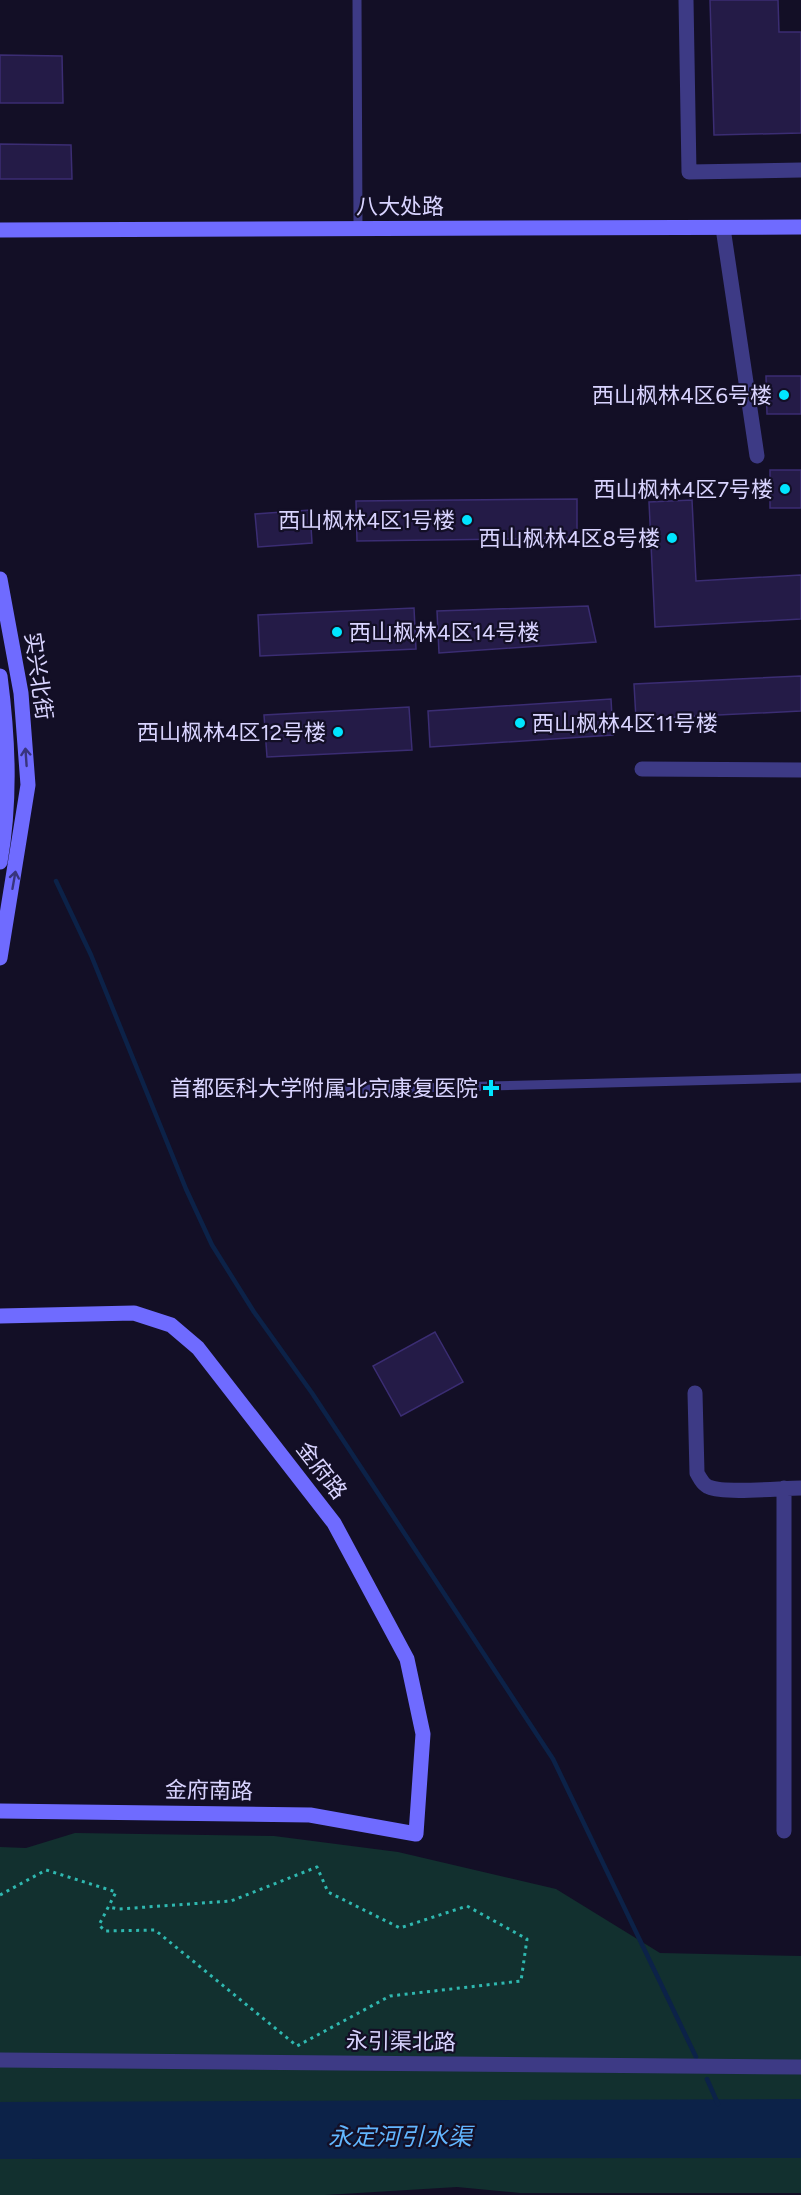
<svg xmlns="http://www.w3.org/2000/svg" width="801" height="2195" font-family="Figtree,'Noto Sans SC',sans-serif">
<rect width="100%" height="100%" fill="#130f26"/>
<path fill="#12302f" d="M75,1833L274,1836L398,1852L556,1889L660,1953L801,1956V2193H520L457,2187L325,2195H0V1847L26,1848Z"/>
<path fill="#0c2248" d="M801,2099V2158L0,2159V2102Z"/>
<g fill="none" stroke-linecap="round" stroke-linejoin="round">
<path stroke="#0c2248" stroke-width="4.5" d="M56,881L91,955L186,1189L212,1245L254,1312L312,1393L553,1759L696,2057
M707,2079L718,2104"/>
</g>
<path fill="#241b47" stroke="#3b2d73" stroke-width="1.5" d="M710,0H778L779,32H801V133L714,135Z
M0,55L62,56L63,103H0Z
M0,144L71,145L72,179H0Z
M766,376H801V414H767Z
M770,470H801V508H770Z
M577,499V538L357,541L356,501Z
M692,500L696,581L801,575V619L655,627L649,502Z
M310,510L312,543L258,547L255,514Z
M588,606L596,642L439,653L437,611Z
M414,608L416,649L260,656L258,615Z
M801,676V711L636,719L634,684Z
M611,699L613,735L430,747L428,711Z
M409,707L412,750L267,757L264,715Z
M435,1332L463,1382L401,1416L373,1366Z"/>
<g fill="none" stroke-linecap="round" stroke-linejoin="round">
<path stroke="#2fb8b0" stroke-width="3" stroke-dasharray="3 4.5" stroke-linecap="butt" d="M0,1895L46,1870L116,1892L99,1925L105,1931L155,1930L297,2046L390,1996L521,1981L527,1939L467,1906L400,1928L328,1892L317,1867L231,1901L119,1909L108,1907"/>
<path stroke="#3d3a85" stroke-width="9" d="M357,0L358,229
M335,1090L801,1078"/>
<path stroke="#3d3a85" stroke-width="15" d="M686,0L689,172L801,170
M723,228L757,456
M642,769L801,770
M695,1393L697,1473C700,1478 703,1485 709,1487C724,1494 782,1488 801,1488
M784,1488V1831
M0,2060L801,2067"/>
<path stroke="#6f6bff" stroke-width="15" d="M0,230L801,227
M0,579L21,693L28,785L0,958
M0,676C8,738 11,799 0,862
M0,1316L134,1313L171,1325L198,1348L334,1523L407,1659L423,1734L416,1834L310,1815L0,1811"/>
</g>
<defs><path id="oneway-shaft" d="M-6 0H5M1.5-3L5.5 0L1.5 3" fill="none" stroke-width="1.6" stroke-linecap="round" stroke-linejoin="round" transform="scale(1.5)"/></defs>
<g stroke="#38347d">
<use href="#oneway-shaft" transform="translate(26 757) rotate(-94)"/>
<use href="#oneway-shaft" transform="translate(14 880) rotate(-80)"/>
</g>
<g fill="#00e5ff" stroke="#130f26" stroke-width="2">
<circle cx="784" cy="395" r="6"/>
<circle cx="785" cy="489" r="6"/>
<circle cx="467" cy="520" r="6"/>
<circle cx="672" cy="538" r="6"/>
<circle cx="337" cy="632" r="6"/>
<circle cx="520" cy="723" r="6"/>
<circle cx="338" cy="732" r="6"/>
<path d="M488 1079h6v6h6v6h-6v6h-6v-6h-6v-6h6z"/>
</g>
<g text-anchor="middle" stroke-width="4.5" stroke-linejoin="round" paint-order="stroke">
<g font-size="22" fill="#d9d4ff" stroke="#130f26">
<text x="400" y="214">八大处路</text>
<text transform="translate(39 676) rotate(82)" y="8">实兴北街</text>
<text transform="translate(322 1470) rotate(52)" y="8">金府路</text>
<text transform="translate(209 1790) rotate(1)" y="8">金府南路</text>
<text transform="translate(401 2041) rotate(1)" y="8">永引渠北路</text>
</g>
<g font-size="22" fill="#d9d4ff" stroke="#130f26" text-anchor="end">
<text x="772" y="403">西山枫林4区6号楼</text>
<text x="773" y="497">西山枫林4区7号楼</text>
<text x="455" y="528">西山枫林4区1号楼</text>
<text x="660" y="546">西山枫林4区8号楼</text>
<text x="349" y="640" text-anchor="start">西山枫林4区14号楼</text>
<text x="532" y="731" text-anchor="start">西山枫林4区11号楼</text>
<text x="326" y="740">西山枫林4区12号楼</text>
<text x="478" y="1096">首都医科大学附属北京康复医院</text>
</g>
<g font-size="24" font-style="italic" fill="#62b6ff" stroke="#130f26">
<text x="400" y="2145">永定河引水渠</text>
</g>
</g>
</svg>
